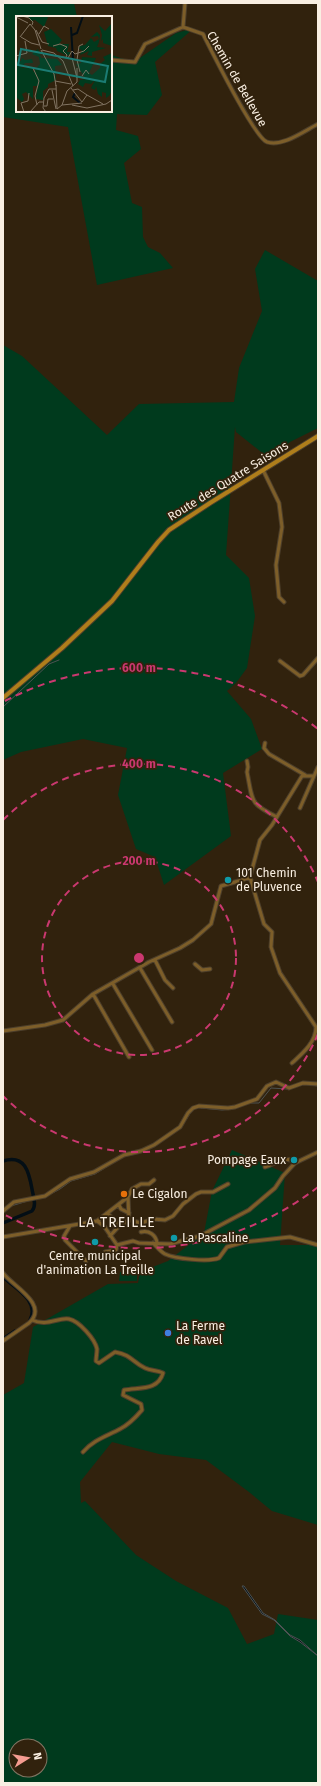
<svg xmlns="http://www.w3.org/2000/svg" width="321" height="1786" font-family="'Fira Sans',sans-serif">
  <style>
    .green { fill: #003a1d; fill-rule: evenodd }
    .water { fill: #030e15; stroke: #4d5252 }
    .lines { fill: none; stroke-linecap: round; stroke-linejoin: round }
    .stream { stroke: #4d5252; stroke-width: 1 }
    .canal { stroke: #030e15; stroke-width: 3.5 }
    .street-casing { stroke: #4d3f2b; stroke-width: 5 }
    .secondary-casing { stroke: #4d3f2b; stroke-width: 6 }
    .street { stroke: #7d5e29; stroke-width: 3 }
    .secondary { stroke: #af7e1b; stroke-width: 4 }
    .ring { fill: none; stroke: #ca386f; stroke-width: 2; stroke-dasharray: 7 5 }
    .culture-dot { fill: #0f9aa8; stroke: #31220d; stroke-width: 1.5 }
    .food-dot { fill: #e8710a; stroke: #31220d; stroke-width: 1.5 }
    .shop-dot { fill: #3f7fe0; stroke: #31220d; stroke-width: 1.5 }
    .labels { text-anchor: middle; stroke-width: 3.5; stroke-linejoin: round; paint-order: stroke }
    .street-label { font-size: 12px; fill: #f9efe2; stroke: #31220d }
    .poi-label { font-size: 12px; fill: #f9efe2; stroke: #31220d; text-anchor: start }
    .quarter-label { font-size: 14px; letter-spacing: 1px; fill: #f9efe2; stroke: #31220d }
    .inset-river { fill: none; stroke: #030e15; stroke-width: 2 }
    .inset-road { fill: none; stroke: #817462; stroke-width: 1 }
    .view { fill: #1b7c74; fill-opacity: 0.15; stroke: #1b7c74; stroke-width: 2 }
    .inset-edge { fill: none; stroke: #f9efe2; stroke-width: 2 }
    .centre { fill: #ca386f; stroke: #31220d; stroke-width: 2 }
    .ring-label { font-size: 12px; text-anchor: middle; font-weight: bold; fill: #ca386f; stroke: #31220d; stroke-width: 3.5; stroke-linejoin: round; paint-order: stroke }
  </style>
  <rect width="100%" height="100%" fill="#31220d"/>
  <path class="green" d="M3 3H74L77 17H17V111H111V55L134 62 176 33 194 28 155 62 162 95 147 115 117 114 116 130 138 136 141 149 124 163 132 203 142 207 143 237 148 247 160 253 173 268 97 285 68 127 3 117Z
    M265 250 318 281V428L290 442 270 459 236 432 235 427 226 555 249 578 255 616 247 668 236 683 227 691 251 719 262 749 223 773 231 836 164 885 155 857 136 849 118 795 127 748 83 739 21 752 3 760V345L22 356 107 435 139 404 234 402 239 368 262 311 255 269Z
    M232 1150 285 1173 280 1245H318V1525L272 1511 249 1492 206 1460 159 1454 112 1442 80 1482 81 1503 85 1501 136 1555 176 1581 228 1608 247 1644 274 1634 278 1614 318 1620V1783H3V1395L24 1383 33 1327 108 1284 138 1283 140 1272 168 1261 204 1233 212 1191ZM16 1746H40V1770H16Z
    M120 1272 137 1273V1281H119Z"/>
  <path class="water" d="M242 1586H244L263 1613 275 1620 290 1635 300 1640 318 1656 300 1642 290 1636 274 1620 262 1614Z"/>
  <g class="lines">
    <path class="stream" d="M3 707 49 664 59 660
      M311 1085 318 1086
      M249 1103H259L271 1088 287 1089
      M201 1108 222 1110 233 1109
      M176 1131 180 1129 191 1112
      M49 1195 60 1189 71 1181 95 1174 108 1166
      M11 1206 31 1200
      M3 1213 7 1209"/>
    <path class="canal" d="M3 1161C25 1154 29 1172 32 1189 33 1196 37 1205 32 1211L3 1223
      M3 1277C15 1288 40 1301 30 1320
      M3 1339 15 1331"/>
    <g class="street-casing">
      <path id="street" d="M185 3 183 27 203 34C211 50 255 138 267 142 283 147 304 131 318 124
        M111 60 135 62 145 44 183 27
        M263 470 279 503 282 527 276 565 279 597 284 602
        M280 661 300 676 303 675 318 658
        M265 743 264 748 269 754 305 775
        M247 761 248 767 247 772C253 802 249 803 277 817
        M300 808 314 776
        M250 877 264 924 272 932 271 947 280 973 316 1027C316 1042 303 1053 292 1063
        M155 960 165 980 173 988
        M195 964 202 970 210 969
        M140 968 172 1022
        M113 984 152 1050
        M93 994 129 1057
        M3 1031 45 1025 63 1020 93 994 149 962 180 948 193 940 211 924 221 886 242 880 250 877 260 840 272 825 302 776H314L318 767
        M265 1167C276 1164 285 1154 295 1163
        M128 1197 129 1220 141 1223 153 1219 165 1220 173 1216 183 1204 196 1194 201 1192H213L228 1184
        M119 1205 121 1209 129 1213
        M3 1211 14 1202 45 1196 70 1179 94 1172 124 1155 141 1151 154 1145 180 1127 188 1113 193 1108 199 1106 228 1108 235 1107 257 1099 267 1086 276 1082 289 1088 303 1083 318 1084
        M107 1213 120 1225 129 1220
        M97 1221 104 1226 117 1245
        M70 1226 64 1236 65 1240 86 1261
        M141 1232C149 1230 156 1235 157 1243
        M110 1236 120 1225
        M3 1237 97 1221 128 1197 132 1189 141 1184H149L154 1180
        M153 1243C157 1247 161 1252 165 1254 175 1259 209 1262 219 1258L227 1247 244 1242 290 1237 318 1245
        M117 1245 133 1241 139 1243 170 1244 200 1236 249 1210 275 1188 283 1176 295 1163 318 1152
        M105 1252 116 1250 117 1245
        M3 1273C11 1285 50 1304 29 1323L3 1341
        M32 1320C47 1327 58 1317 69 1319 79 1321 95 1339 97 1349 97 1353 96 1358 96 1361L99 1363 115 1352C132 1355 132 1362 145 1368 151 1371 157 1370 163 1373 158 1391 139 1387 124 1390L123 1395 141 1404 142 1410C136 1417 128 1425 120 1429 107 1436 93 1440 83 1452"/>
    </g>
    <g class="secondary-casing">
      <path id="secondary" d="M3 698 62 648 112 601 158 542 169 530 210 503 318 436"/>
    </g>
    <use href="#street" class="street"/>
    <use href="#secondary" class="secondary"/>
  </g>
  <g class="ring">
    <circle cx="139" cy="958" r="97"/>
    <path d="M318 1034A194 194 0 0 1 3 1096M3 820A194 194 0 0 1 318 882"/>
    <path d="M318 1187A290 290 0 0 1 5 1215M5 701A290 290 0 0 1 318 729"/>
  </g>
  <g class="culture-dot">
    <circle cx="228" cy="880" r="4"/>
    <circle cx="294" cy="1160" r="4"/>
    <circle cx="174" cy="1238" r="4"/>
    <circle cx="95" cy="1242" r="4"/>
  </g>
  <circle class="food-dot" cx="124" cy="1194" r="4"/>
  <circle class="shop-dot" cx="168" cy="1333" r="4"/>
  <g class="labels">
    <g class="street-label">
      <text transform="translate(237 79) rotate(60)" y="4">Chemin de Bellevue</text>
      <text transform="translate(228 481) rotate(-32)" y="4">Route des Quatre Saisons</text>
    </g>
    <g class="poi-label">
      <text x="236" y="877">101 Chemin<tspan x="236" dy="14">de Pluvence</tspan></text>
      <text x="286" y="1164" text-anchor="end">Pompage Eaux</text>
      <text x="132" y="1198">Le Cigalon</text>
      <text x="182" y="1242">La Pascaline</text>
      <text x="95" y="1260" text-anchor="middle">Centre municipal<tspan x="95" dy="14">d'animation La Treille</tspan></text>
      <text x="176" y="1330">La Ferme<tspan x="176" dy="14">de Ravel</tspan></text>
    </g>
    <g class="quarter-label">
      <text x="117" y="1227">LA TREILLE</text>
    </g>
  </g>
  <g transform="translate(16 16)">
    <rect width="96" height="96" fill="#31220d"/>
    <path d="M12 0H44L45 1H32L28 11 19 4 15 5ZM96 7V21L93 23 96 22V30L87 27V23L85 25 86 19 83 9 89 15ZM35 13 46 24 43 28H53L51 36H55L52 40 41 35 39 28 40 32 32 30 28 16ZM81 16 84 19 83 26 81 31 90 32 76 36V40L71 39 73 35 64 39 66 34 63 33 64 30 69 29 75 22 78 26 83 23 82 20 75 21ZM22 33 25 42 41 43 46 49 39 50 40 64 32 68V71L27 75V84L20 83 21 70H17V83L10 76 6 78 8 83 6 86 0 81V46L5 45 6 42 9 44 16 43 17 47H9L6 52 17 51V56L24 48 23 41 16 38ZM96 37V75L93 80 90 82V77L86 76V81L82 78 80 70 79 74 75 72 79 64 75 68 69 67 67 71 62 68 64 64 70 63 60 48 65 47 66 41 80 42 73 57 76 59 84 52V48L89 44 87 41Z" fill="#003a1d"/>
    <path class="inset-river" d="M55 11 57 44M56 19 61 17 67 0M59 77 57 81 64 87"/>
    <path class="inset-road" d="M6 0 13 2 17 6 16 9M0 1 12 7M20 14 26 26 33 28M23 18 28 10 33 13M4 21 14 8 19 14 25 33M5 21 15 27 23 29M37 30 44 28 51 31 47 35 51 39 50 41M25 34 38 58 40 70M26 34 38 37 47 45 57 70M0 40 11 37 9 25M41 40 52 42 56 35 59 38 68 35 73 30M56 42 61 62M17 52 23 65 19 80 21 89M64 56 61 44 63 30 67 28M66 60 70 54 73 58M39 65 55 68M40 69 41 93M55 72 66 86 71 79M36 74 40 93M57 74 62 73 71 79M71 79 87 88M46 89 51 75 61 66V52M56 89 71 92 90 88 96 84M28 90H31L32 83H37M41 93 46 89 66 87M8 96 5 87 12 85 13 77M14 96 23 86H27M30 96 27 92 28 82 33 73H40"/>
    <path class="view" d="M5 33 92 50 89 66 2 49Z"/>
    <rect width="96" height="96" class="inset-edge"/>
  </g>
  <circle cx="139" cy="958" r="6" class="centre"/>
  <g class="ring-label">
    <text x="139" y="672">600 m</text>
    <text x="139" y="768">400 m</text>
    <text x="139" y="865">200 m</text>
  </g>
  <rect width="321" height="1786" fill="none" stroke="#f9efe2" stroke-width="8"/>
  <g transform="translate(28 1758) rotate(79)"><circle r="19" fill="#31220d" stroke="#817462"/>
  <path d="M0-3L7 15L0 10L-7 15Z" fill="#f59c91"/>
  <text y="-6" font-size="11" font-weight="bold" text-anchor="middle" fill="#f9efe2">N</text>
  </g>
</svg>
